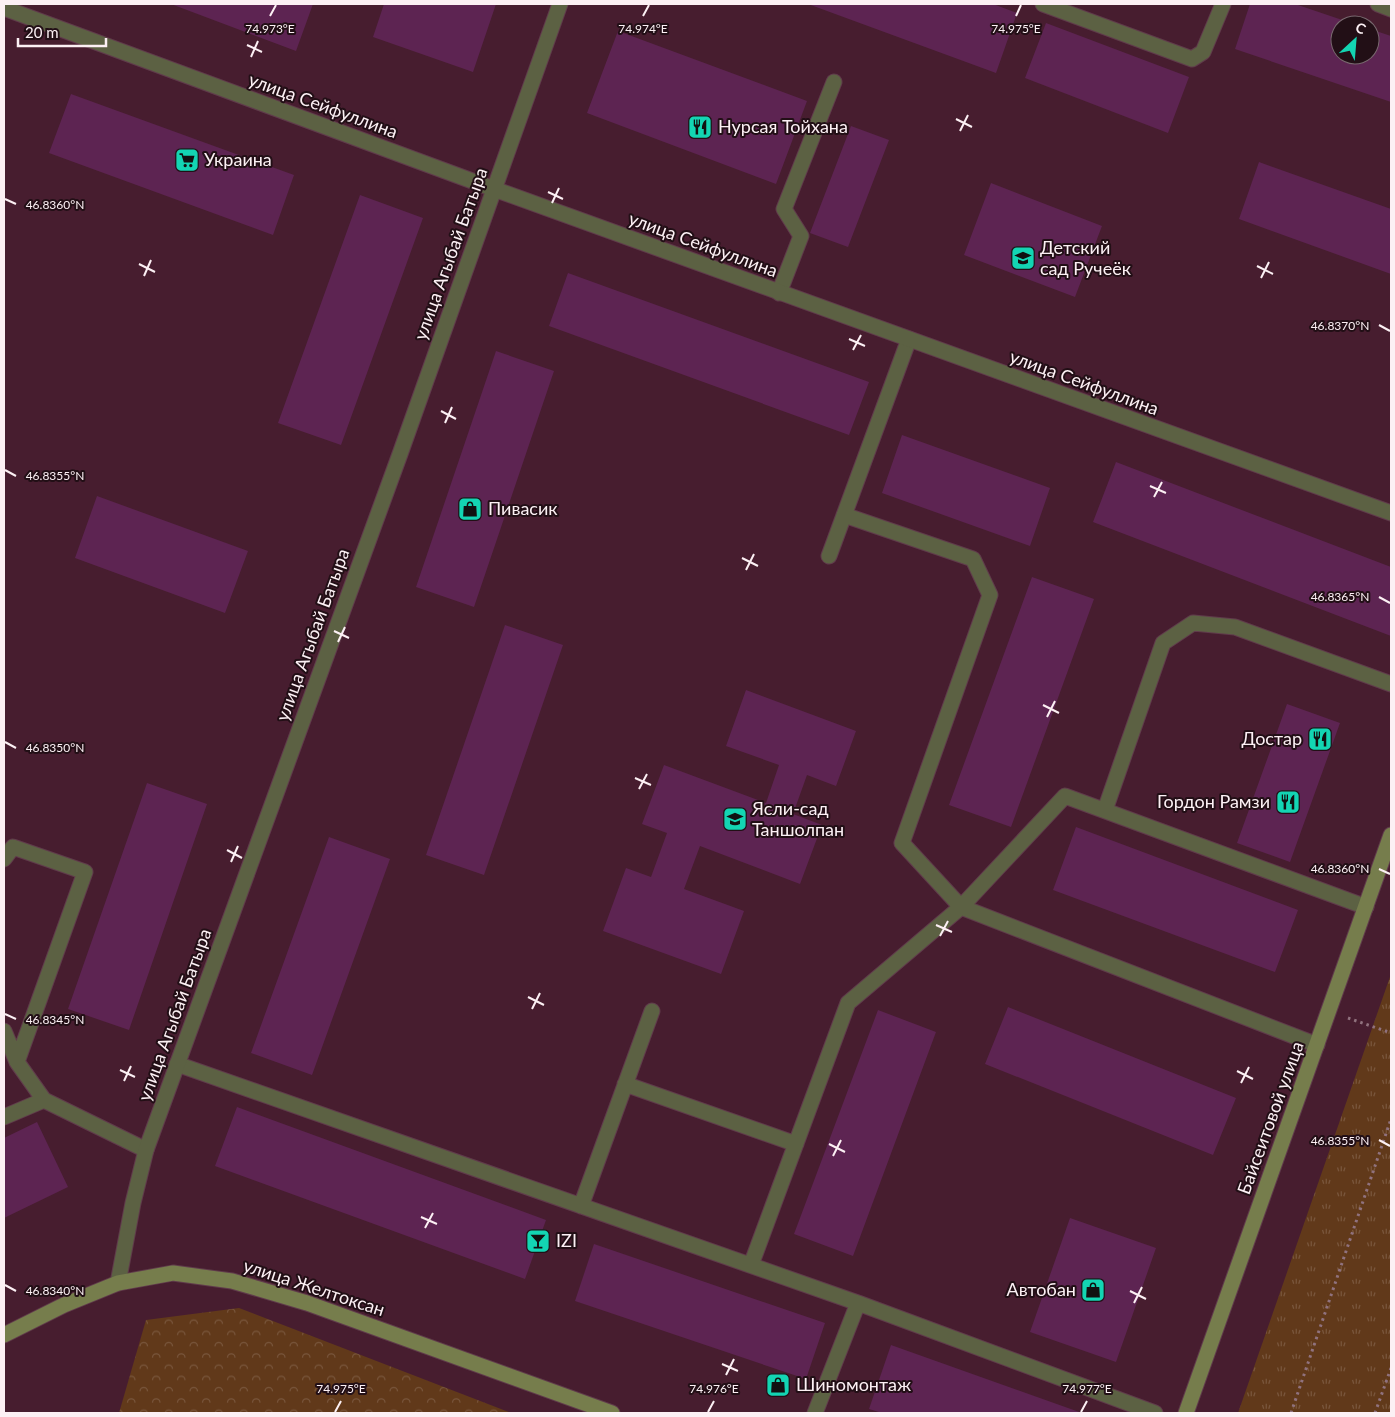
<svg xmlns="http://www.w3.org/2000/svg" width="1395" height="1417" font-family="Lato,sans-serif">
  <style>
    .grass { fill: url(#grass-tufts) }
    .park { fill: url(#park-crowns) }
    .building { fill: #5d2452 }
    .lines { fill: none; stroke-linecap: round; stroke-linejoin: round }
    .lane-casing { stroke: #603b4b; stroke-width: 17 }
    .street-casing { stroke: #603b4b; stroke-width: 17 }
    .secondary-casing { stroke: #603b4b; stroke-width: 17 }
    .path { stroke: #90727e; stroke-width: 3; stroke-dasharray: 2.5 4; stroke-linecap: butt }
    .lane { stroke: #5c6143; stroke-width: 15 }
    .street { stroke: #5c6143; stroke-width: 15 }
    .secondary { stroke: #767d4c; stroke-width: 15 }
    .ticks { fill: none; stroke: #fcf0f4; stroke-width: 2 }
    .labels { text-anchor: middle; stroke-width: 4; stroke-linejoin: round; paint-order: stroke }
    .street-label { font-size: 18px; fill: #fcf0f4; stroke: #220f16 }
    .poi-label { font-size: 18px; fill: #fcf0f4; stroke: #220f16; text-anchor: start }
    .ticks-label { font-size: 12px; text-anchor: middle; fill: #fcf0f4; stroke: #220f16; stroke-width: 4; stroke-linejoin: round; paint-order: stroke }
  </style>
  <defs>
    <pattern id="grass-tufts" width="24" height="20" patternUnits="userSpaceOnUse" patternTransform="scale(1.25)"><rect width="24" height="20" fill="#61391a"/><path d="M3 7l-1-3M5 7V3M7 7l1-3M15 17l-1-3M17 17v-4M19 17l1-3" fill="none" stroke="#79563c"/></pattern>
    <pattern id="park-crowns" width="20" height="18" patternUnits="userSpaceOnUse" patternTransform="scale(1.25)"><rect width="20" height="18" fill="#61391a"/><path d="M2 6a3 3 0 1 1 6 0M12 15a3 3 0 1 1 6 0" fill="none" stroke="#79563c"/></pattern>
  </defs>
  <rect width="100%" height="100%" fill="#471d2f"/>
  <path class="grass" d="M1391 974V1413H1238Z"/>
  <path class="park" d="M239 1308 511 1413H119L146 1320Z"/>
  <path class="building" d="M171 4H313L296 51Z
    M384 4H496L473 72 373 37Z
    M808 4H993L1017 13 996 73Z
    M1250 4H1295L1357 25H1340V55H1370V29L1391 36V102L1235 49Z
    M1046 23 1189 77 1168 133 1025 78Z
    M618 31 807 101 776 184 587 113Z
    M71 94 294 175 273 235 49 153Z
    M851 126 889 140 848 247 810 233Z
    M1259 162 1391 209V274L1239 219Z
    M991 183 1102 226 1075 297 964 255Z
    M360 195 423 218 341 445 278 423Z
    M568 273 869 382 849 435 549 326Z
    M496 351 554 371 474 607 416 587Z
    M902 435 1050 488 1030 546 882 493Z
    M1116 462 1391 567V636L1093 522Z
    M97 496 248 551 225 613 75 558Z
    M1032 577 1094 599 1011 827 949 805Z
    M505 625 563 645 484 875 426 855Z
    M746 690 856 731 836 786 807 775 793 814 822 825 800 884 700 846 684 889 744 911 721 974 603 931 626 868 651 877 667 833 642 824 664 765 766 803 779 765 726 746Z
    M1287 704 1340 723 1290 862 1237 843Z
    M147 783 207 804 129 1030 68 1009Z
    M1076 827 1298 910 1275 972 1053 890Z
    M329 837 390 859 312 1075 251 1053Z
    M1008 1007 1236 1098 1213 1155 985 1064Z
    M878 1010 936 1032 853 1256 794 1234Z
    M237 1107 546 1220 525 1279 215 1166Z
    M37 1122 68 1187 4 1218V1138Z
    M1070 1218 1156 1248 1116 1362 1030 1332Z
    M594 1244 825 1323 806 1379 575 1301Z
    M891 1345 1082 1413H882L869 1409Z"/>
  <g class="lines">
    <g class="lane-casing">
      <path id="lane" d="M1043 4 1192 59 1203 52 1223 4
        M1378 4 1391 9
        M779 293 801 236 784 209 834 82
        M844 515 973 559 990 595 902 843 961 907 1065 796 1366 907
        M829 556 909 339
        M1105 810 1163 643 1193 623 1235 627 1391 684
        M4 859 13 847 85 872 17 1062 44 1100 146 1150
        M4 1031 17 1062
        M177 1064 858 1303 815 1413
        M625 1084 796 1144
        M4 1117 44 1100
        M581 1206 652 1011
        M751 1265 848 1003 961 907 1317 1045
        M858 1303 1155 1413"/>
    </g>
    <g class="street-casing">
      <path id="street" d="M4 8 494 189 1391 513
        M118 1283 133 1203 146 1150 400 454 560 4"/>
    </g>
    <g class="secondary-casing">
      <path id="secondary" d="M4 1335 64 1305 118 1283 173 1273 232 1281 307 1303 612 1413
        M1186 1413 1391 835"/>
    </g>
    <path class="path" d="M1348 1018 1391 1033
      M1291 1413 1391 1119
      M1375 1413 1391 1368"/>
    <use href="#lane" class="lane"/>
    <use href="#street" class="street"/>
    <use href="#secondary" class="secondary"/>
  </g>
  <path class="ticks" d="M270 16 276 5M643 16 649 5M1016 16 1021 5M247 45 262 52M251 57 258 41M956 119 972 127M960 131 968 115M548 192 563 199M5 199 16 204M552 203 559 188M139 264 155 272M1257 266 1273 274M144 276 151 260M1261 278 1269 262M1379 325 1390 331M849 339 865 346M853 350 861 335M441 411 456 419M445 423 452 407M5 470 16 476M1150 486 1166 493M1154 497 1162 482M742 558 758 566M746 570 754 554M1379 597 1390 603M334 631 349 638M338 642 345 627M1043 705 1059 713M1047 717 1055 701M5 742 16 748M635 778 651 785M639 789 647 774M227 850 242 858M231 862 238 846M1379 869 1390 874M936 925 952 932M940 936 948 921M528 997 544 1005M532 1009 540 993M5 1014 16 1019M120 1070 135 1077M1237 1071 1253 1079M124 1081 131 1066M1241 1083 1249 1067M1379 1140 1390 1146M829 1144 845 1152M833 1156 841 1140M421 1217 437 1224M425 1228 433 1213M5 1285 16 1291M1130 1291 1146 1299M1134 1303 1142 1287M722 1364 738 1371M726 1375 734 1359M335 1412 341 1401M708 1412 714 1401M1081 1412 1087 1401"/>
  <defs>
    <g id="restaurant-square" transform="scale(1.25)"><rect x="-9" y="-9" width="18" height="18" rx="4" fill="#13d5b3" stroke="#220f16"/><path d="M-5-6h1v4h1v-4h1v4h1v-4h1v5L-1.5 .5V6h-2V.5L-5-1ZM5-6V6H3V1.5H1.5Q1.5-4 5-6Z" fill="#111"/></g>
    <g id="supermarket-square" transform="scale(1.25)"><rect x="-9" y="-9" width="18" height="18" rx="4" fill="#13d5b3" stroke="#220f16"/><path d="M-6-5.5h2.5l.6 2H6L4.5 2H-2.5L-4.4-4H-6ZM-1.5 3.2a1.3 1.3 0 1 0 .1 0ZM3 3.2a1.3 1.3 0 1 0 .1 0Z" fill="#111"/></g>
    <g id="school-square" transform="scale(1.25)"><rect x="-9" y="-9" width="18" height="18" rx="4" fill="#13d5b3" stroke="#220f16"/><path d="M0-5L7-2L0 1L-7-2ZM-4 1L0 2.5L4 1V4Q0 6-4 4Z" fill="#111"/></g>
    <g id="shop-square" transform="scale(1.25)"><rect x="-9" y="-9" width="18" height="18" rx="4" fill="#13d5b3" stroke="#220f16"/><path d="M-5-2.5h2.3a2.7 3.5 0 0 1 5.4 0H5L5.5 6h-11ZM-1.5-2.5h3a1.5 2.3 0 0 0-3 0Z" fill="#111"/></g>
    <g id="bar-square" transform="scale(1.25)"><rect x="-9" y="-9" width="18" height="18" rx="4" fill="#13d5b3" stroke="#220f16"/><path d="M-6-5H6L.8 .8V4.5H3.5V6h-7V4.5H-.8V.8Z" fill="#111"/></g>
  </defs>
  <g fill-rule="evenodd">
    <use href="#restaurant-square" x="700" y="127"/>
    <use href="#supermarket-square" x="187" y="160"/>
    <use href="#school-square" x="1023" y="258"/>
    <use href="#shop-square" x="470" y="509"/>
    <use href="#restaurant-square" x="1320" y="739"/>
    <use href="#restaurant-square" x="1288" y="802"/>
    <use href="#school-square" x="735" y="819"/>
    <use href="#bar-square" x="538" y="1241"/>
    <use href="#shop-square" x="1093" y="1290"/>
    <use href="#shop-square" x="778" y="1385"/>
  </g>
  <g class="labels">
    <g class="street-label">
      <text transform="translate(323 106) rotate(20)" y="6">улица Сейфуллина</text>
      <text transform="translate(703 245) rotate(20)" y="6">улица Сейфуллина</text>
      <text transform="translate(451 254) rotate(-70)" y="6">улица Агыбай Батыра</text>
      <text transform="translate(1084 383) rotate(20)" y="6">улица Сейфуллина</text>
      <text transform="translate(313 635) rotate(-70)" y="6">улица Агыбай Батыра</text>
      <text transform="translate(175 1015) rotate(-70)" y="6">улица Агыбай Батыра</text>
      <text transform="translate(1271 1118) rotate(-70)" y="6">Байсеитовой улица</text>
      <text transform="translate(314 1288) rotate(18)" y="6">улица Желтоксан</text>
    </g>
    <g class="poi-label">
      <text x="718" y="133">Нурсая Тойхана</text>
      <text x="204" y="166">Украина</text>
      <text x="1040" y="254">Детский<tspan x="1040" dy="21">сад Ручеёк</tspan></text>
      <text x="488" y="515">Пивасик</text>
      <text x="1302" y="745" text-anchor="end">Достар</text>
      <text x="1270" y="808" text-anchor="end">Гордон Рамзи</text>
      <text x="752" y="815">Ясли-сад<tspan x="752" dy="21">Таншолпан</tspan></text>
      <text x="556" y="1247">IZI</text>
      <text x="1076" y="1296" text-anchor="end">Автобан</text>
      <text x="796" y="1391">Шиномонтаж</text>
    </g>
  </g>
  <g class="ticks-label">
    <text x="270" y="33">74.973°E</text>
    <text x="643" y="33">74.974°E</text>
    <text x="1016" y="33">74.975°E</text>
    <text x="55" y="209">46.8360°N</text>
    <text x="1340" y="330">46.8370°N</text>
    <text x="55" y="480">46.8355°N</text>
    <text x="1340" y="601">46.8365°N</text>
    <text x="55" y="752">46.8350°N</text>
    <text x="1340" y="873">46.8360°N</text>
    <text x="55" y="1024">46.8345°N</text>
    <text x="1340" y="1145">46.8355°N</text>
    <text x="55" y="1295">46.8340°N</text>
    <text x="341" y="1393">74.975°E</text>
    <text x="714" y="1393">74.976°E</text>
    <text x="1087" y="1393">74.977°E</text>
  </g>
  <rect width="1395" height="1417" fill="none" stroke="#fcf0f4" stroke-width="10"/>
  <g transform="translate(1355 40) rotate(26)"><circle r="24" fill="#220f16" stroke="#79696f"/>
  <path d="M0-4L9 19L0 12L-9 19Z" fill="#13d5b3"/>
  <text y="-8" font-size="14" font-weight="bold" text-anchor="middle" fill="#fcf0f4">С</text>
  </g>
  <path d="M18 38v8h88v-8" fill="none" stroke="#fcf0f4" stroke-width="2.5"/>
  <text x="25" y="38" font-size="15" fill="#fcf0f4" stroke="#220f16" stroke-width="4" paint-order="stroke">20 m</text>
</svg>
